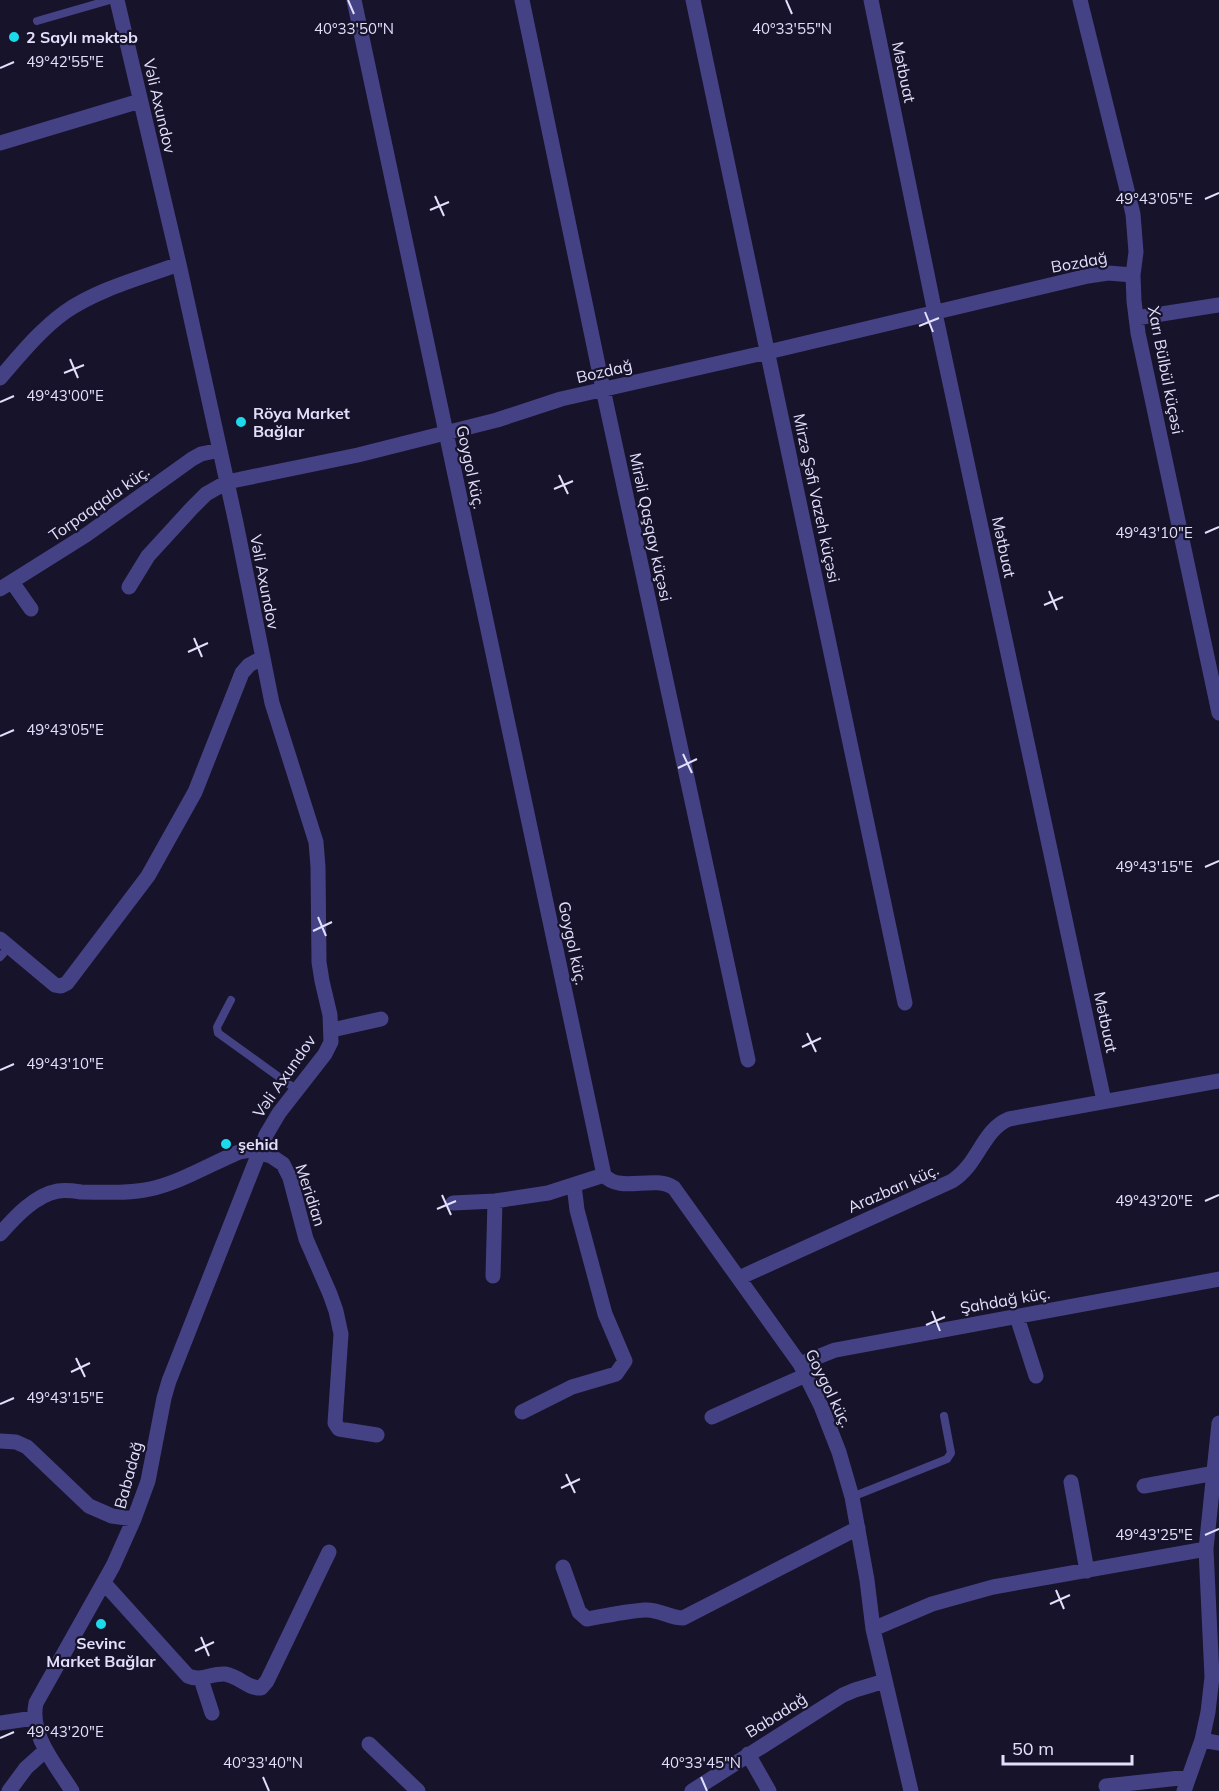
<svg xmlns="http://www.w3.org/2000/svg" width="1219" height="1791" font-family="Mulish,sans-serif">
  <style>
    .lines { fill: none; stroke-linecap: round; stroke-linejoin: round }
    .service { stroke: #444285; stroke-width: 8 }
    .minor { stroke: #444285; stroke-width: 15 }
    .ticks { fill: none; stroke: #e2dffc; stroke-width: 2 }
    .poi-dot { fill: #1bdaec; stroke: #17132a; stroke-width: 2 }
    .labels { text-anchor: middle; stroke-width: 4.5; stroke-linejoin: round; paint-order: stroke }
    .poi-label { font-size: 16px; font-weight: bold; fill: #e2dffc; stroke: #17132a; text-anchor: start }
    .street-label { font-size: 16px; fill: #e2dffc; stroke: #17132a }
    .ticks-label { font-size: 15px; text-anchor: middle; fill: #e2dffc; stroke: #17132a; stroke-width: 4.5; stroke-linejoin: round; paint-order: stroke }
  </style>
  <rect width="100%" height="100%" fill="#17132a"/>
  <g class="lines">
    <path class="service" d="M37 21 110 0
      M0 957 9 947
      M231 1000 217 1027 218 1033 297 1090
      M852 1497 947 1459 951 1453 944 1416"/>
    <path class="minor" d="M354 0 604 1175C620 1194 654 1174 674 1188L800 1364 821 1406 839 1452 852 1497 867 1580 873 1629 911 1791
      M522 0 603 389 748 1060
      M693 0 905 1003
      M871 0 935 313 1104 1101
      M1080 0 1133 214 1136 252 1133 275 1134 301 1138 333 1219 713
      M0 143 140 101
      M1136 318 1219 305
      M0 378C20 355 40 330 65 312 98 289 141 278 179 264
      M12 582 31 609
      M129 587 148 556 192 508 206 494 227 482 358 455 497 420 561 399 768 352 1088 276 1108 273 1133 275
      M0 589 86 535 192 459 201 454 220 450
      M0 939 55 985 61 986 67 983 148 876 195 792 242 673 249 665 262 658
      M332 1030 381 1019
      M453 1203 495 1201 548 1193 604 1175
      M0 1234C15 1217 35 1195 58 1191 65 1190 74 1191 81 1192 104 1192 128 1194 150 1189 179 1183 211 1164 239 1152L250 1150 271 1156 283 1164 290 1178 306 1239 330 1294 336 1311 341 1334 335 1423 339 1429 377 1435
      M493 1276 495 1201
      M739 1278 952 1181C979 1164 982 1130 1009 1119L1219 1081
      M1017 1317 1036 1376
      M800 1364 835 1350 1219 1279
      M522 1412 572 1387 616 1374 625 1361 605 1314 577 1210 574 1185
      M712 1417 806 1375
      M0 1441 16 1442 27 1447 89 1506 112 1516 134 1519
      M1071 1482 1087 1571
      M1144 1486 1215 1473
      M563 1567 579 1612 587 1619C606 1616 626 1611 645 1610 659 1609 669 1618 683 1618L858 1528
      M104 1583 188 1676C202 1682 211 1673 225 1674 239 1676 248 1689 261 1688L267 1681 329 1552
      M873 1629 932 1604 993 1587 1206 1549
      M201 1679 212 1713
      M0 1723 34 1718
      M1202 1740 1219 1743
      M369 1744 418 1791
      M748 1754 769 1791
      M1106 1786 1189 1777
      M9 1791 26 1768 46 1750
      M72 1791C56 1765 29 1735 36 1703L113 1566 134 1519 148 1481 164 1398 169 1381 266 1135 279 1113 325 1054 331 1042 330 1015 322 981 319 962 318 867 316 842 272 703 236 523 179 264 117 0
      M692 1791 843 1695 855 1690 885 1681
      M1184 1791 1202 1740 1208 1712 1212 1677 1206 1549 1219 1423"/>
  </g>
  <path class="ticks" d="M348 0 354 14M786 0 792 14M0 68 14 62M435 196 444 216M1205 199 1219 193M430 210 449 202M925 312 933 332M919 326 939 318M70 359 78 378M64 373 84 365M0 402 14 396M559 475 568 494M554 489 573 481M1205 533 1219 527M1049 591 1057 610M1044 605 1063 597M194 638 202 657M188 652 208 643M0 736 14 730M683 754 692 773M678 768 697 759M1205 867 1219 861M318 917 326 936M313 931 332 922M807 1033 816 1052M802 1047 821 1038M0 1070 14 1064M442 1195 451 1215M1205 1201 1219 1195M437 1209 456 1201M932 1311 940 1331M926 1325 945 1317M76 1358 85 1377M71 1372 90 1363M0 1404 14 1398M566 1474 575 1493M561 1488 580 1479M1205 1535 1219 1529M1056 1590 1064 1609M1050 1604 1070 1595M201 1637 209 1656M195 1651 214 1642M0 1738 14 1732M263 1777 269 1791M701 1777 707 1791"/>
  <g class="poi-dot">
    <circle cx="14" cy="37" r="6"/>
    <circle cx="241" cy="422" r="6"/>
    <circle cx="226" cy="1144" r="6"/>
    <circle cx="101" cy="1624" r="6"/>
  </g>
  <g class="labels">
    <g class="poi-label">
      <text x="26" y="43">2 Saylı məktəb</text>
      <text x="253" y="419">Röya Market<tspan x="253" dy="18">Bağlar</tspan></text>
      <text x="238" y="1150">şehid</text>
      <text x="101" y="1649" text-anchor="middle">Sevinc<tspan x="101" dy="18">Market Bağlar</tspan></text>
    </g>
    <g class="street-label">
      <text transform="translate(904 72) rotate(78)" y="6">Mətbuat</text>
      <text transform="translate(160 106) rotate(77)" y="6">Vəli Axundov</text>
      <text transform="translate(1079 262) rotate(-10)" y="6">Bozdağ</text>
      <text transform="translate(1166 370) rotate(79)" y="6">Xarı Bülbül küçəsi</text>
      <text transform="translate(604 371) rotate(-13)" y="6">Bozdağ</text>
      <text transform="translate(471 467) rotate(78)" y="6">Goygol küç.</text>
      <text transform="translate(817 498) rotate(78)" y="6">Mirzə Şəfi Vazeh küçəsi</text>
      <text transform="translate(99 503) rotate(-35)" y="6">Torpaqqala küç.</text>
      <text transform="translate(651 527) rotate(78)" y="6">Mirəli Qaşqay küçəsi</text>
      <text transform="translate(1004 547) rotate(78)" y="6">Mətbuat</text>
      <text transform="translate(265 582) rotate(79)" y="6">Vəli Axundov</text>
      <text transform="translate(573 943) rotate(78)" y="6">Goygol küç.</text>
      <text transform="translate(1106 1022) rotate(78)" y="6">Mətbuat</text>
      <text transform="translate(284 1076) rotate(-55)" y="6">Vəli Axundov</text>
      <text transform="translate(893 1188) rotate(-24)" y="6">Arazbarı küç.</text>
      <text transform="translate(311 1195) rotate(72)" y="6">Meridian</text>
      <text transform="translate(1005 1300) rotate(-10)" y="6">Şahdağ küç.</text>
      <text transform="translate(829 1388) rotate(64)" y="6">Goygol küç.</text>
      <text transform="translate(128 1475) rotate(-75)" y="6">Babadağ</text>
      <text transform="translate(776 1715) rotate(-32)" y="6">Babadağ</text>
    </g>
  </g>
  <g class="ticks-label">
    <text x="354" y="34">40°33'50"N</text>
    <text x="792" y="34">40°33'55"N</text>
    <text x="65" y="67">49°42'55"E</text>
    <text x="1154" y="204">49°43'05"E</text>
    <text x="65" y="401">49°43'00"E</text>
    <text x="1154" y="538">49°43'10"E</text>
    <text x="65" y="735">49°43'05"E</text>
    <text x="1154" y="872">49°43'15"E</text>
    <text x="65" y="1069">49°43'10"E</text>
    <text x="1154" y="1206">49°43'20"E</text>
    <text x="65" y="1403">49°43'15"E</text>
    <text x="1154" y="1540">49°43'25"E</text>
    <text x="65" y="1737">49°43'20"E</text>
    <text x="263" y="1768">40°33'40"N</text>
    <text x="701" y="1768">40°33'45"N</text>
  </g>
  <path d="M1003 1755v9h129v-9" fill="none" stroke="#e2dffc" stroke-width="3"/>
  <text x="1012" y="1755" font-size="18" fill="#e2dffc" stroke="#17132a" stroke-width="4.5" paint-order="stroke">50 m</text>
</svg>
